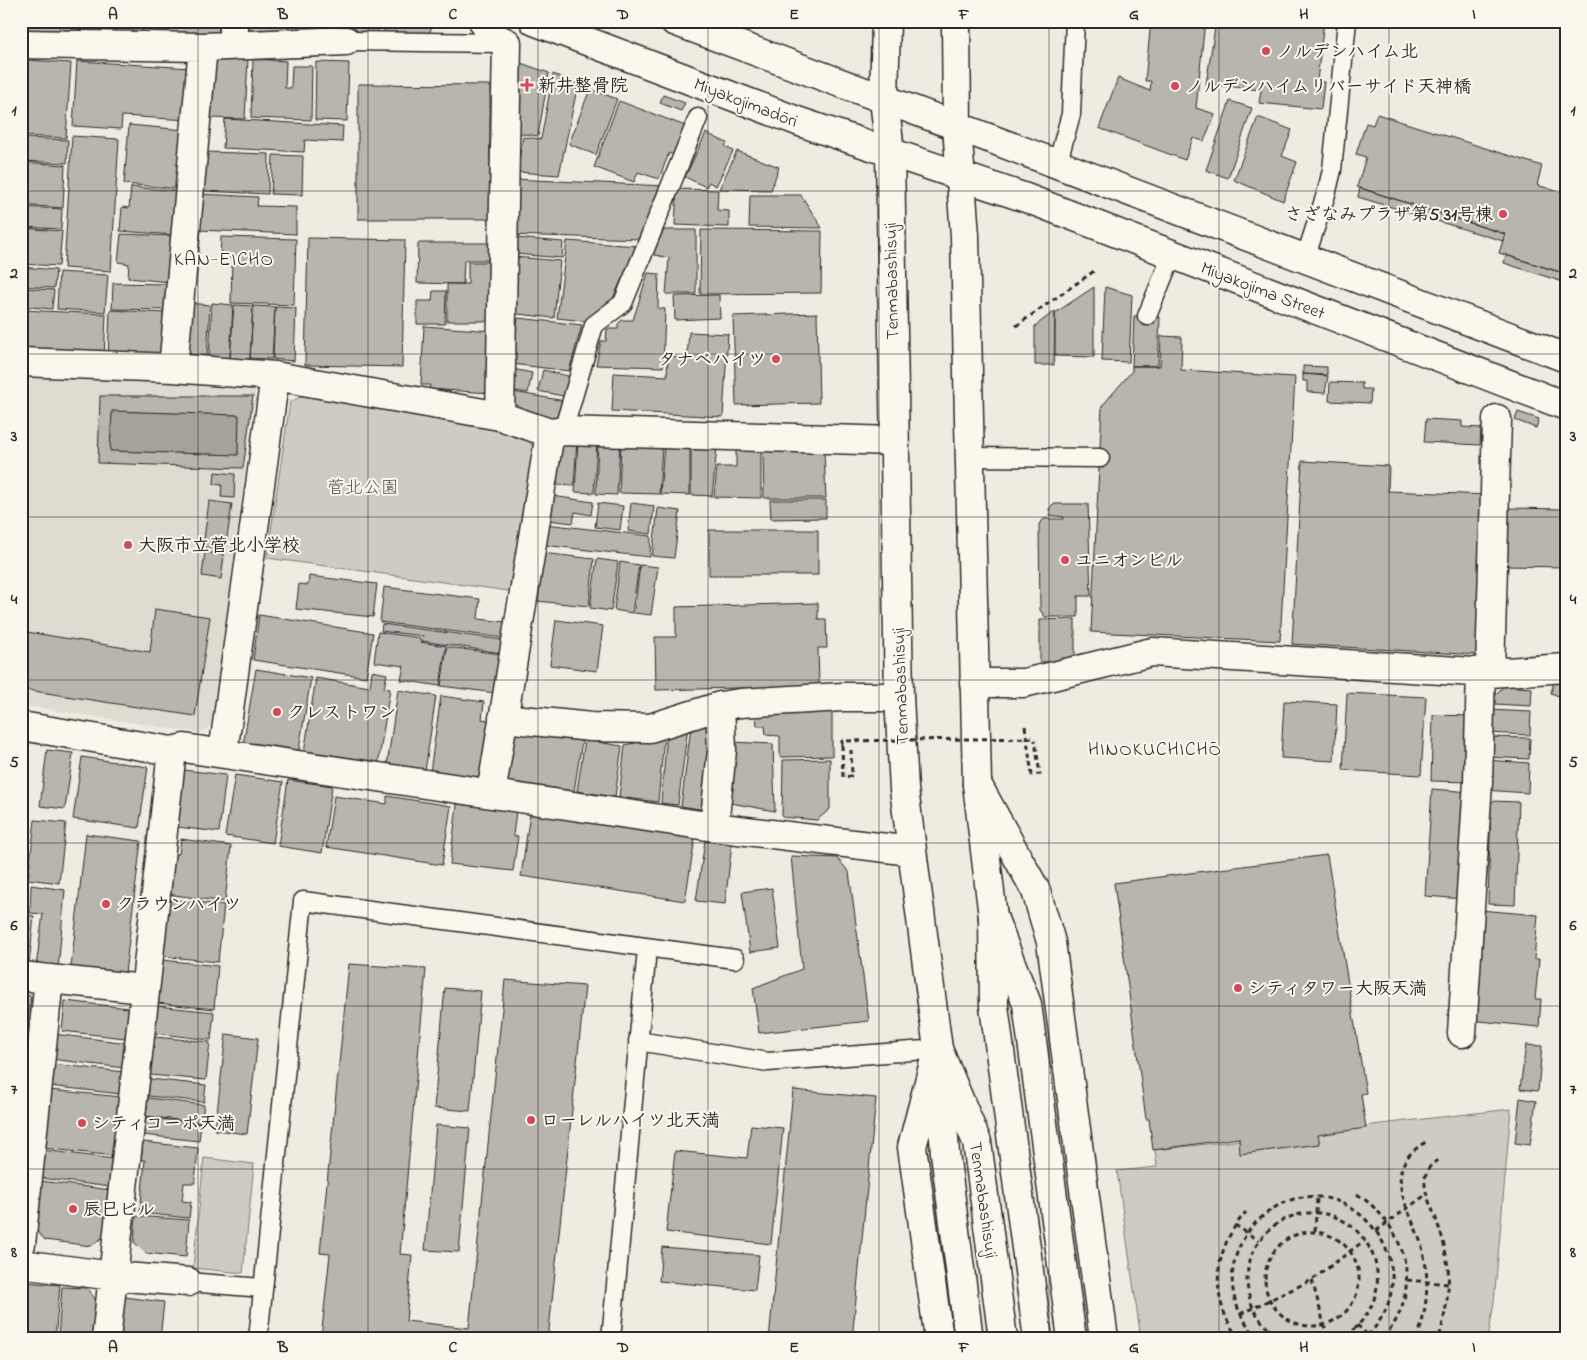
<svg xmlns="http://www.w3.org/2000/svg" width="1587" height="1360" font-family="'Indie Flower','Klee One',sans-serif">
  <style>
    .built { fill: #dedbd1 }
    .green { fill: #cecbc2; stroke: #7c7b76 }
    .water { fill: #a4a29a; stroke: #74726e }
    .building { fill: #b8b5ae; stroke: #2b2b2b; fill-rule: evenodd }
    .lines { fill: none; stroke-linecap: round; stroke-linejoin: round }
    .lane-casing { stroke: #2b2b2b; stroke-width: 21 }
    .street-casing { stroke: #2b2b2b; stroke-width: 31 }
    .secondary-casing { stroke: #2b2b2b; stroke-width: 31 }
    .primary-casing { stroke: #2b2b2b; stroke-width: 31 }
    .highway-casing { stroke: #2b2b2b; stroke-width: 31 }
    .path { stroke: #2b2b2b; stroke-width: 3; stroke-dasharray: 5 4; stroke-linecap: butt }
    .lane { stroke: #fbf7ec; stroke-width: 18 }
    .street { stroke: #fbf7ec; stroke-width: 28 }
    .secondary { stroke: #fbf7ec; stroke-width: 28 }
    .primary { stroke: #fbf7ec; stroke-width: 28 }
    .highway { stroke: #fbf7ec; stroke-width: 28 }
    .path-bridge { stroke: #2b2b2b; stroke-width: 3; stroke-dasharray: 5 4; stroke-linecap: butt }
    .grid { fill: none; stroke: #2b2b2b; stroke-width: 1; stroke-opacity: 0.55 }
    .poi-dot { fill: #d1495b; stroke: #fbf7ec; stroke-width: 2 }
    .labels { text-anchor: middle; stroke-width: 4; stroke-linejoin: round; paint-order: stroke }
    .poi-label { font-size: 18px; font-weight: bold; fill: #2b2b2b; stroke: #fbf7ec; text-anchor: start }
    .street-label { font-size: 18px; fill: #2b2b2b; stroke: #fbf7ec }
    .park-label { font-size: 18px; fill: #545351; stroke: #fbf7ec }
    .neighbourhood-label { font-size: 19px; letter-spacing: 1px; fill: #2b2b2b; stroke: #fbf7ec }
    .neatline { fill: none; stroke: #2b2b2b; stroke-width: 2 }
    .grid-label { font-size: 16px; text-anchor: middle; font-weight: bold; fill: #2b2b2b }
  </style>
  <rect width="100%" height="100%" fill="#eeebe0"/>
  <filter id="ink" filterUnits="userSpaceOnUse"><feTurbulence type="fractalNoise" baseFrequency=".02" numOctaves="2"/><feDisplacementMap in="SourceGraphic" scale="10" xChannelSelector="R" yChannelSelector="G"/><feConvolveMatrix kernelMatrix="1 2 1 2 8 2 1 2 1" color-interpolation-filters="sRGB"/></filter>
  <g filter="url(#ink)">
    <path class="built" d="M21 373 256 385 212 725 200 733 21 705Z
      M21 737 29 738 21 802Z"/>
    <path class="green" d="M309 393 522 432 537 452 516 592 267 558 290 402Z
      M1511 1109 1494 1302 1488 1339H1141L1117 1171 1157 1167 1155 1150Z
      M204 1158 254 1164 243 1273 193 1268Z"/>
    <path class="water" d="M112 411 239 415 238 455 110 451Z"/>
    <path class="building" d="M23 21H60V30L23 31Z
      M62 21H98V29L63 30Z
      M101 21H118V30H102Z
      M120 21H137V29H121Z
      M141 21H219V35L142 36Z
      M240 21H290L289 34 239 35Z
      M292 21H335V33H292Z
      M339 21H378V36L340 34Z
      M384 21H420L433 25 429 33 384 34Z
      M1151 21H1205L1196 108 1215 114 1204 141 1193 138 1185 160 1099 128 1118 78 1150 91 1151 81H1145Z
      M1216 21H1324L1317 81 1324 82 1321 109 1259 103 1261 90 1206 84Z
      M212 56 248 58 245 119 208 118Z
      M253 59 286 61 285 88H291L292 66H312L311 120 251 118Z
      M28 60 71 63 66 138 23 136Z
      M77 61 191 68 188 120 122 116 121 129 73 126Z
      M316 62 349 63 347 121 315 120Z
      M518 62 549 73 538 136 515 133Z
      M553 74 578 84 559 175 517 172 523 137 541 139Z
      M358 84 490 85V219H358Z
      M590 89 617 99 596 155 569 144Z
      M663 95 685 103 681 111 660 103Z
      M619 101 688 127 676 156 669 153 659 179 638 172 634 182 594 167Z
      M1230 101 1252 108 1228 178 1206 170Z
      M1377 114 1542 166 1537 185 1566 194V274L1499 253 1505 234 1357 187 1366 157 1356 154 1366 123 1373 125Z
      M1258 117 1292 130 1282 156 1297 162 1283 201 1234 180Z
      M225 119 343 126 342 142 305 140 304 152 223 148Z
      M129 125 185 130 181 189 124 184Z
      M706 133 727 143 725 146 733 151 716 186 709 182 706 187 685 177Z
      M72 136 119 139 111 271 64 268Z
      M23 138 68 140 67 163 23 161Z
      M737 151 779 167 771 190 719 189Z
      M206 152 269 154 268 194 202 191Z
      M273 155 303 156 302 195 271 194Z
      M21 162 65 165 63 208 21 205Z
      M512 179 666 186 642 239 510 235Z
      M131 187 178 191 175 235 120 231 122 207 129 208Z
      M1360 188 1505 234 1503 241 1358 197Z
      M677 189 718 190 717 210 729 211V227L675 225Z
      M201 194 258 197 257 206 296 207V234L198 230Z
      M750 195H801L822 228 749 227Z
      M21 207 62 209 61 229 21 227Z
      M21 228 62 231 59 266 21 264Z
      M664 230H696V294H666L669 258 651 254Z
      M701 230 822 231 821 293 700 294Z
      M121 234 174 236 170 282 128 278 129 264 118 262Z
      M221 237 296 239 294 305 231 303 232 258H220Z
      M308 238 405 240 402 367 305 365Z
      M516 238 563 242 562 258 515 254Z
      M567 241 637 246 609 307 585 321 557 318Z
      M418 243H491V260H464L463 284 417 283Z
      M1506 255 1566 274V283L1504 263Z
      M515 257 560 261 554 318 509 313Z
      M468 262H496L495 321H447V284H468Z
      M21 267 56 270 54 288 21 286Z
      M59 272 108 275 105 312 57 309Z
      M648 273 659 274 658 308 665 309 663 367 596 365 601 341H606L607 329H618V324L622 320H633Z
      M113 283 169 284 168 310 112 309Z
      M1094 287V357L1055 356V313Z
      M1105 287 1132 295 1129 362 1102 361Z
      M21 288 54 290 52 309 21 306Z
      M433 291H446L445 324H417V301H432Z
      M719 295 720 318 675 320 674 296Z
      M188 303 210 305 207 356H193L186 349Z
      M212 303 233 305 230 358 209 356Z
      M234 305 253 306 250 359 230 358Z
      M253 306 275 307 272 359 250 358Z
      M275 307 296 308 294 361 273 359Z
      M21 310 106 314 104 359 21 355Z
      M110 310 166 313 165 347 153 359 108 358Z
      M1055 311 1054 365H1035V326Z
      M817 313 819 403 736 405 733 316Z
      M1134 316 1160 317 1158 366H1132Z
      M518 318 582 325 569 371 512 364Z
      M424 326 494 331 491 393 429 389 430 385H421Z
      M689 332 728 334 723 417 612 411 614 373 667 376 668 356 687 358Z
      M1161 336 1182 337 1181 370 1295 377 1280 641 1091 632 1102 406 1132 371V366H1160Z
      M1303 366 1327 367V375L1303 374Z
      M513 369 532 373 528 393 509 390Z
      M543 370 572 377 568 397 538 391Z
      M1303 374 1328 376 1325 393 1307 392V381H1303Z
      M1330 382 1362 383V389H1371L1370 403 1329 401Z
      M513 392 565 401 560 423 509 414Z
      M100 396H253L243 468 98 463ZM112 411 239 415 238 455 110 451Z
      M1518 412 1539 419 1536 428 1515 420Z
      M1426 419 1462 421V427L1481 428 1480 445 1424 442Z
      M560 439 577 440 574 486 557 485Z
      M578 440 597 441 594 493 575 492Z
      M598 441 620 442 617 495 596 494Z
      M621 444 662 446 659 494 619 493Z
      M664 446 690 447V495L660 494Z
      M691 448H717L712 496 691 495Z
      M736 449 761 450V498L714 497 717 467H736Z
      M763 451H824L826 498H764Z
      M1302 461 1389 466 1388 491 1488 495 1479 655 1292 644Z
      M215 472 235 474 234 498 221 497 222 485 214 484Z
      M552 496 593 502 591 515 575 512 573 523 548 520Z
      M770 500H826V518L771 519Z
      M209 501 232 504 225 551 203 547Z
      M598 503 623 506 620 530 595 527Z
      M631 503 654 506 651 534 628 531Z
      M1053 504H1088L1091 596H1078V617H1045L1040 610 1039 524 1044 519H1064V517L1050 515 1049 509Z
      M658 508 680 511 674 558 652 556Z
      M1507 508 1566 509V567L1505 566Z
      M545 524 651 536 650 557 543 545Z
      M709 530H818V575H709Z
      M205 552 224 555 221 579 202 576Z
      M542 553 594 559 589 606 536 601Z
      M597 559 618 562 611 611 590 608Z
      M620 562 639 565 632 613 614 610Z
      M640 565 658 567 651 615 634 613Z
      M309 576 377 584 373 617 296 609 299 584 308 585Z
      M384 587 480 599 478 619 506 622 504 638 380 622Z
      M818 603V619H826L827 648H818L819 686 656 690 655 637H676V607Z
      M155 609 210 617 195 716 21 689V631L150 652Z
      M259 615 373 633 366 677 253 660Z
      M1075 619V662H1040V620Z
      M556 620 603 626 597 671 550 665Z
      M382 624 503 640 502 653 422 641 423 636 381 631Z
      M378 632 420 638V642L446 646 440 686 401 680 404 666 374 662Z
      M447 647 501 654 496 693 441 686Z
      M256 669 311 678 298 755 243 745Z
      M372 671 387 674 384 688 390 689 378 765 304 753 316 678 370 687Z
      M1555 678H1566V699L1551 693Z
      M1504 686 1532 688 1531 706 1494 704 1495 695Z
      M398 690 436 696 425 771 387 766Z
      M1347 693 1426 697 1421 775 1343 770Z
      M441 696 484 702 482 719 492 721 483 780 430 772Z
      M1284 701 1337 704 1334 761 1281 758Z
      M1488 710 1531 712 1530 735 1487 733Z
      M832 712V756L780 757V736L766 735 765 726H757L756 714Z
      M1433 715 1475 716 1472 782 1431 781Z
      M717 718 706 810 681 806 691 727Z
      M688 726 678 805 661 803 667 733Z
      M511 731 582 741 574 791 504 781Z
      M664 737 658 802 619 797 625 745Z
      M1485 737 1530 738 1529 759 1484 757Z
      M585 740 622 746 615 797 577 791Z
      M731 742 773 744 775 811 725 802Z
      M47 750 73 753 65 809 40 806Z
      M82 757 148 767 139 828 73 819Z
      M830 759V809L817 820 782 817 783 760Z
      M1486 760 1529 763 1528 793 1484 790Z
      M184 770 226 775 219 832 177 827Z
      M235 775 283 782 273 843 225 836Z
      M288 780 332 786 322 853 278 846Z
      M1432 789 1471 792 1464 899 1425 896Z
      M334 796 387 804V796L451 806 442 865 326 847Z
      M1491 801 1519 802 1515 905 1488 904Z
      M457 804 516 811 513 836H518L513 871 450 864Z
      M530 813 695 838 685 901 521 876Z
      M35 820 66 823 59 883 28 879Z
      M86 834 141 841 125 973 71 967Z
      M181 839 231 846 225 902 167 894 172 853 179 854Z
      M705 841 732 843 725 904 696 901Z
      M1327 855 1366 1093 1361 1094 1366 1128 1318 1135 1320 1144 1240 1154 1239 1138 1153 1150 1149 1119H1146L1114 883Z
      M791 856 837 858 849 872 869 1021 759 1033 753 988 802 969Z
      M31 885 65 890 58 970 36 967 43 914 30 913Z
      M772 888 780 948 750 952 742 892Z
      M167 899 224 905 218 962 162 956Z
      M21 904 28 905 27 915 34 916 29 965 21 964Z
      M1480 910 1538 915 1534 959H1539L1535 999H1541L1539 1027 1469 1020Z
      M162 960 218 966 214 1009 157 1003Z
      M349 964 426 969 400 1254 412 1255 406 1321 469 1328 505 980 585 986 548 1339H321L330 1254 320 1253Z
      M445 988 481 991 470 1111 434 1108Z
      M21 994 31 996 25 1041H21Z
      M65 1001 129 1008 125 1038 62 1031Z
      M157 1006 214 1012 211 1040 154 1033Z
      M53 1034 128 1043 124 1068 51 1059Z
      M226 1034 258 1038 247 1134 215 1130Z
      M154 1037 210 1042 206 1080 150 1075Z
      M1526 1045 1542 1046 1538 1091 1520 1089Z
      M21 1046H29L27 1063H21Z
      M21 1064 26 1065 24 1082H21Z
      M52 1064 124 1072 121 1094 49 1086Z
      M150 1079 206 1085 204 1102 148 1096Z
      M49 1090 122 1097 115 1156 43 1148Z
      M793 1090 876 1098 852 1339H769Z
      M148 1098 204 1105 201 1123 146 1116Z
      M1520 1098 1536 1101 1530 1145 1515 1143Z
      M145 1117 201 1124 199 1141 143 1135Z
      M436 1125 470 1128 459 1252 425 1250Z
      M751 1125 783 1128 771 1244 666 1232 675 1151 747 1158Z
      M143 1142 198 1148 195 1183H184L182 1201 191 1202 189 1218 140 1213 145 1160H141Z
      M43 1150 114 1159 111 1187 40 1178Z
      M40 1181 111 1190 106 1235 91 1246 45 1240 34 1228Z
      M136 1216 189 1220 186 1257 145 1253 134 1242Z
      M662 1247 759 1255 755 1290 659 1281Z
      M24 1282 60 1285 55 1339 21 1336Z
      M62 1287 87 1288 98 1303 95 1339 58 1338Z
      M124 1297 164 1302 160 1339H120Z"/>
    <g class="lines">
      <g class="lane-casing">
        <path id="lane" d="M346 41 503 43
          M1057 165 1071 114 1075 21
          M1305 259 1327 191 1332 170 1347 21
          M1147 316 1172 255
          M563 431 594 325 623 303 698 118
          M970 457 1100 458
          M638 1041 768 1062 938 1049
          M188 1282 263 1288
          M258 1339 303 901 735 959
          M611 1339 647 949"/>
      </g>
      <g class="street-casing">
        <path id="street" d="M234 21V44
          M483 21 492 36 507 43 500 416
          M21 44 203 47 346 41
          M21 362 173 368 275 376 500 416 550 433 563 431 894 441
          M173 368 203 47
          M1490 673 1497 419
          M974 683H1024L1152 652 1490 673 1566 668
          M503 718 591 727 650 728 720 706 740 703 843 697H899
          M21 726 172 751 184 748 714 827 911 851
          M223 753 275 376
          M977 784 1036 891 1051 942 1104 1339
          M491 794 550 433
          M714 827 722 750 720 706
          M21 976 144 989
          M1462 1033 1478 782 1481 672
          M936 1055 912 1147 939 1339
          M21 1244 49 979
          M21 1264 113 1276 188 1282
          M106 1339 172 751"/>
      </g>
      <g class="secondary-casing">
        <path id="secondary" d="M886 21 884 99 890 152 899 697 904 789 938 1049 977 1142 1003 1339
          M956 21 957 126 965 236 977 784 993 917 994 1006 1038 1339"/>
      </g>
      <g class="primary-casing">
        <path id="primary" d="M534 21 800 122 1026 198 1566 406
          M674 21 994 140 1566 358"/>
      </g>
      <g class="highway-casing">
        <path id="highway" d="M993 917 1027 1004 1072 1339
          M938 1049 945 1153 969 1339"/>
      </g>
      <path class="path" d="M1016 326 1097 269
        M1025 726 1032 775 1040 774 1035 741
        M842 745 843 777 852 776 851 750
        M1438 1160C1433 1163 1428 1167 1426 1174 1421 1191 1434 1210 1438 1225 1443 1238 1446 1253 1448 1267 1450 1290 1445 1316 1439 1339
        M1357 1194C1407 1227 1425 1290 1383 1339
        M1235 1225 1259 1241
        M1315 1231 1317 1197
        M1376 1231 1427 1194
        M1265 1279a47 47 0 1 1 94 0a47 47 0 1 1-94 0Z
        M1312 1280 1328 1339
        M1407 1280 1448 1284
        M1240 1314 1312 1280 1365 1240
        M1357 1325 1372 1339
        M1239 1339C1208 1299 1213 1249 1246 1212
        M1259 1339C1237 1317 1227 1289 1235 1259 1241 1239 1251 1225 1267 1213 1341 1154 1442 1267 1364 1339
        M1284 1339C1261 1327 1248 1307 1247 1281 1247 1259 1257 1238 1275 1225 1349 1176 1424 1285 1341 1339
        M1417 1339C1427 1310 1430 1281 1423 1251 1414 1212 1375 1171 1426 1142"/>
      <use href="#lane" class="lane"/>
      <use href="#street" class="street"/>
      <use href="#secondary" class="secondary"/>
      <use href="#primary" class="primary"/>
      <use href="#highway" class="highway"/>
      <path class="path-bridge" d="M842 745V741L1034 738 1035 741"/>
    </g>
  </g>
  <path class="grid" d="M198 21V1339M368 21V1339M538 21V1339M708 21V1339M879 21V1339M1049 21V1339M1219 21V1339M1389 21V1339M21 191H1566M21 354H1566M21 517H1566M21 680H1566M21 843H1566M21 1006H1566M21 1169H1566"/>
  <g class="poi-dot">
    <circle cx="1266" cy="51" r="5"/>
    <path d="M524.5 77.5h5v5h5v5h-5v5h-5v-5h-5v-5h5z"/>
    <circle cx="1175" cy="86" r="5"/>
    <circle cx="1503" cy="214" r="5"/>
    <circle cx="776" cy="359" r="5"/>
    <circle cx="128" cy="545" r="5"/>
    <circle cx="1065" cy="560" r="5"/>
    <circle cx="277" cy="712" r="5"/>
    <circle cx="106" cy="904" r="5"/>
    <circle cx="1238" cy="988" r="5"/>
    <circle cx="531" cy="1120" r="5"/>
    <circle cx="82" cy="1123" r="5"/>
    <circle cx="73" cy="1209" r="5"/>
  </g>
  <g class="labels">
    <g class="poi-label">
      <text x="1276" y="57">ノルデンハイム北</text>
      <text x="538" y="91">新井整骨院</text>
      <text x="1185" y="92">ノルデンハイムリバーサイド天神橋</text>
      <text x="1493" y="220" text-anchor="end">さざなみプラザ第5 31号棟</text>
      <text x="766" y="365" text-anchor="end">タナベハイツ</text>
      <text x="138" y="551">大阪市立菅北小学校</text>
      <text x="1075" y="566">ユニオンビル</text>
      <text x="287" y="718">クレストワン</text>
      <text x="116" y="910">クラウンハイツ</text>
      <text x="1248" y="994">シティタワー大阪天満</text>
      <text x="541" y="1126">ローレルハイツ北天満</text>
      <text x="92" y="1129">シティコーポ天満</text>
      <text x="83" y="1215">辰巳ビル</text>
    </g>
    <g class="street-label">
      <text transform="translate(746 102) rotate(21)" y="6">Miyakojimadōri</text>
      <text transform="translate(891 281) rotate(-91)" y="6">Tenmabashisuji</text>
      <text transform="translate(1263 290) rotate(21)" y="6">Miyakojima Street</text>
      <text transform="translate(900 686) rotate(-92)" y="6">Tenmabashisuji</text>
      <text transform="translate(984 1200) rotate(82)" y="6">Tenmabashisuji</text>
    </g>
    <g class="park-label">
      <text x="363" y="493">菅北公園</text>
    </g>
    <g class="neighbourhood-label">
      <text x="224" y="265">KAN-EICHO</text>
      <text x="1155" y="755">HINOKUCHICHŌ</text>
    </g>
  </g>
  <rect width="1587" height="1360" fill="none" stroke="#fbf7ec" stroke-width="55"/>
  <rect x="28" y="28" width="1532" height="1304" class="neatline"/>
  <g class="grid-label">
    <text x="113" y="19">A</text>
    <text x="283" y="19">B</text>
    <text x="453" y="19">C</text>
    <text x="623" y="19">D</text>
    <text x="794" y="19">E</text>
    <text x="964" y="19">F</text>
    <text x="1134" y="19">G</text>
    <text x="1304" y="19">H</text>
    <text x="1474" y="19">I</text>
    <text x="14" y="115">1</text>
    <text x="1573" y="115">1</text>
    <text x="14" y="278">2</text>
    <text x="1573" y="278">2</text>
    <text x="14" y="441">3</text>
    <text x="1573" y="441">3</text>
    <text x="14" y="604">4</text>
    <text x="1573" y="604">4</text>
    <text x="14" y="767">5</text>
    <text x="1573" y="767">5</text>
    <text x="14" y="930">6</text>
    <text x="1573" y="930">6</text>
    <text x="14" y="1094">7</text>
    <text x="1573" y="1094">7</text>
    <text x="14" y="1257">8</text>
    <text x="1573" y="1257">8</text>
    <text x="113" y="1352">A</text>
    <text x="283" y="1352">B</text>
    <text x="453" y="1352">C</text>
    <text x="623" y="1352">D</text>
    <text x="794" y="1352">E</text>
    <text x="964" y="1352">F</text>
    <text x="1134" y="1352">G</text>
    <text x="1304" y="1352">H</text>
    <text x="1474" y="1352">I</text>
  </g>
</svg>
